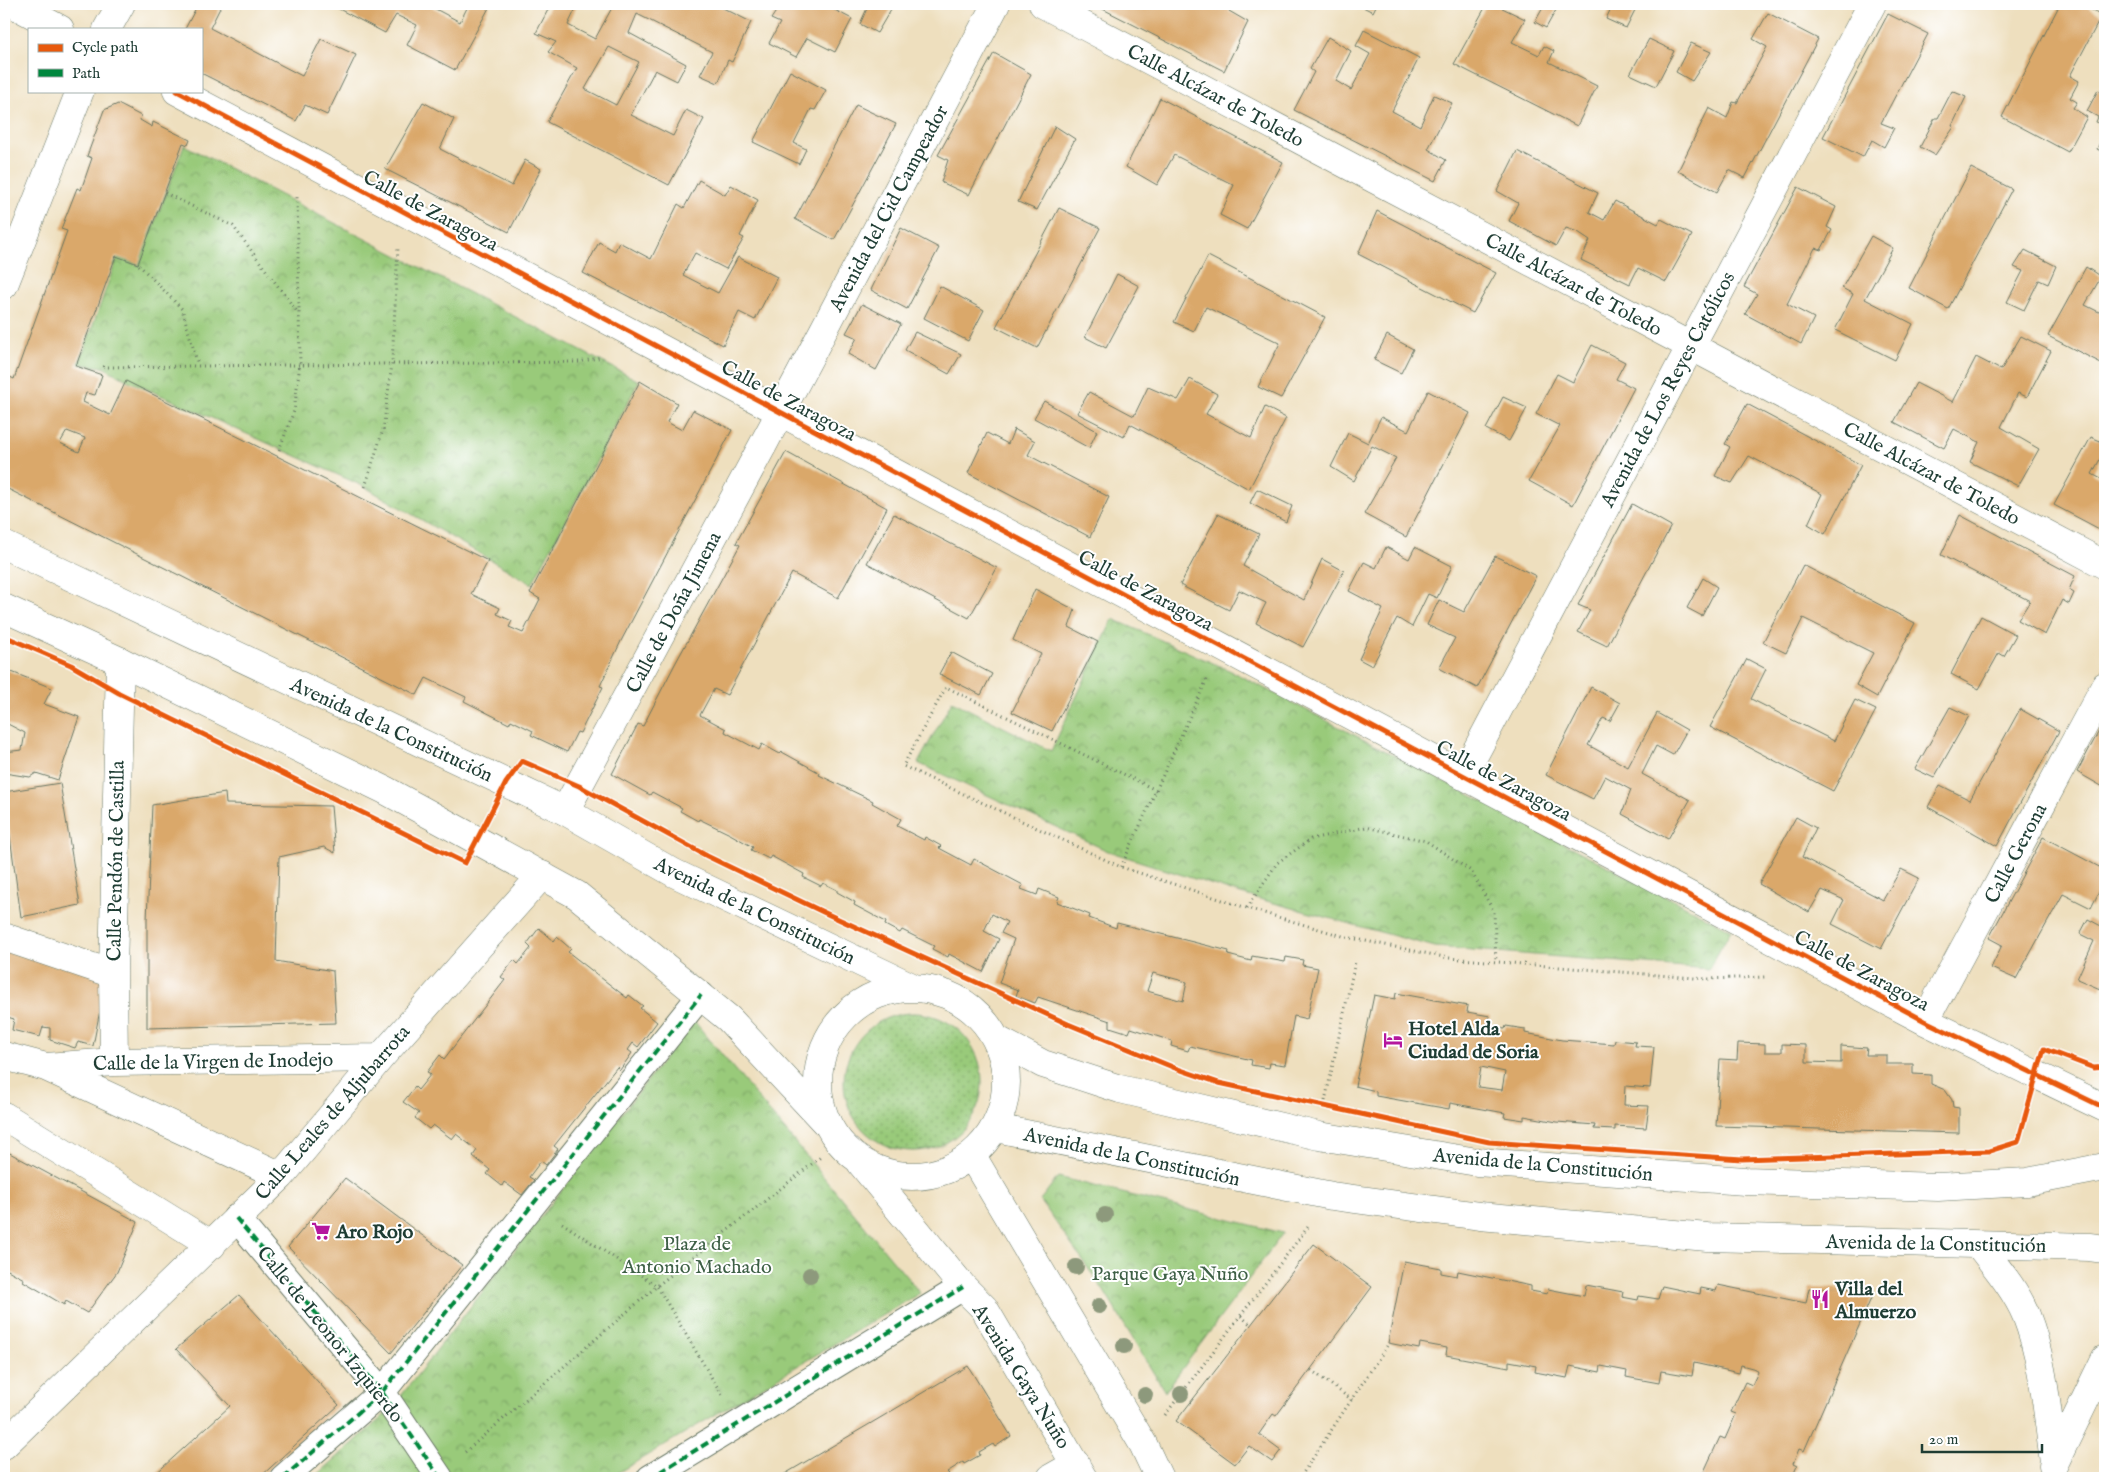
<svg xmlns="http://www.w3.org/2000/svg" width="2109" height="1482" font-family="'IM FELL English',serif">
  <style>
    .park { fill: url(#park-crowns); stroke: #5c8457 }
    .garden { fill: url(#garden-dots); stroke: #5c8457 }
    .building { fill: #daa86a; fill-rule: evenodd }
    .lines { fill: none; stroke-linecap: round; stroke-linejoin: round }
    .pedestrian-casing { stroke: #677664; stroke-width: 28 }
    .minor-casing { stroke: #677664; stroke-width: 29 }
    .tertiary-casing { stroke: #677664; stroke-width: 29 }
    .path { stroke: #677664; stroke-width: 3; stroke-dasharray: 1 4; stroke-linecap: butt }
    .pedestrian { stroke: #fff; stroke-width: 26 }
    .minor { stroke: #fff; stroke-width: 28 }
    .tertiary { stroke: #fff; stroke-width: 28 }
    .quiet { stroke: #00873e; stroke-width: 4; stroke-dasharray: 8 4; stroke-linecap: butt }
    .cycleway-casing { stroke: #fff; stroke-width: 8 }
    .cycleway { stroke: #e8590c; stroke-width: 5 }
    .tree { fill: #8d997c }
    .labels { text-anchor: middle; stroke-width: 4; stroke-linejoin: round; paint-order: stroke }
    .street-label { font-size: 20px; fill: #1f3d34; stroke: #fff }
    .poi-label { font-size: 20px; font-weight: bold; fill: #1f3d34; stroke: #fff; text-anchor: start }
    .park-label { font-size: 20px; fill: #3e6046; stroke: #fff }
  </style>
  <defs>
    <pattern id="park-crowns" width="20" height="18" patternUnits="userSpaceOnUse" patternTransform="scale(1.25)"><rect width="20" height="18" fill="#99ca7a"/><path d="M2 6a3 3 0 1 1 6 0M12 15a3 3 0 1 1 6 0" fill="none" stroke="#7ca565"/></pattern>
    <pattern id="garden-dots" width="8" height="8" patternUnits="userSpaceOnUse" patternTransform="scale(1.25)"><rect width="8" height="8" fill="#99ca7a"/><path d="M2 2h.1M6 6h.1" fill="none" stroke="#7ca565" stroke-width="1.8" stroke-linecap="round"/></pattern>
  </defs>
  <rect width="100%" height="100%" fill="#fff"/>
  <filter id="ink" filterUnits="userSpaceOnUse"><feTurbulence type="fractalNoise" baseFrequency=".02" numOctaves="2"/><feDisplacementMap in="SourceGraphic" scale="10" xChannelSelector="R" yChannelSelector="G"/><feConvolveMatrix kernelMatrix="1 2 1 2 8 2 1 2 1" color-interpolation-filters="sRGB"/></filter>
  <filter id="wash" filterUnits="userSpaceOnUse"><feTurbulence type="fractalNoise" baseFrequency=".0096" numOctaves="4" result="noise"/><feDisplacementMap in="SourceGraphic" scale="20" xChannelSelector="R" yChannelSelector="G"/><feGaussianBlur stdDeviation="1.12" result="paint"/><feColorMatrix in="noise" values="0 0 0 0 0 0 0 0 0 0 0 0 0 0 0 0 0 1.4 0 .05"/><feComposite in="paint" operator="in"/></filter>
  <g filter="url(#wash)">
    <rect width="100%" height="100%" fill="#eedfbe"/>
    <path class="park" d="M184 145 639 381 532 584 365 487 127 380 103 367 79 364 117 258 139 265Z
      M1113 619 1231 671 1731 930 1709 969 1435 947 1241 894 1108 851 918 763 952 701 1051 751Z
      M694 1021 920 1293 609 1478H314L390 1410Z
      M1058 1177 1283 1233 1165 1392 1104 1291 1040 1200Z"/>
    <path class="garden" d="M844 1082a69 69 0 1 1 138 0a69 69 0 1 1-138 0Z"/>
    <g id="blocks">
      <path class="building" d="M198 4H222L210 28 302 76 321 39 356 55 327 115 305 105 296 121 201 73V29H185Z
        M340 4H426L460 22 469 4H485L490 6 455 70 407 45 417 25 396 15 385 33 337 8Z
        M551 4H578L568 25 595 39 614 4H715L751 22 732 62 728 60 718 83 700 75 712 52 637 14 629 33 686 64 677 81 655 70 631 115 673 136 686 110 704 119 669 185 547 122 577 68 548 52 556 42 536 33ZM609 47 639 62 616 105 585 89Z
        M781 4H823L852 19 835 52 807 38 796 57 769 43 780 23 771 19Z
        M869 4H894L877 33 860 24Z
        M1093 4H1186L1191 7 1193 4H1233L1229 11 1248 22 1224 71Z
        M1357 4H1377L1373 12Z
        M1487 4H1494L1525 19 1512 42 1539 55 1544 46 1554 51 1549 62 1597 86 1577 126 1454 64Z
        M1545 4 1556 10 1546 28 1535 22Z
        M1613 4H1638L1626 28 1606 19Z
        M2060 4H2080L2102 15 2070 76 2079 81 2070 98 2077 102 2073 108 2087 117 2068 152 2002 117Z
        M1768 13 1818 39 1745 178 1729 170 1717 192 1678 171 1709 108 1727 118 1733 102 1737 103 1767 47 1753 39Z
        M1888 14 1928 34 1881 123 1894 128 1884 147 1872 140 1863 157 1823 137Z
        M1364 30 1419 58 1392 111 1420 126 1434 95 1452 103 1428 149 1446 160 1435 181 1294 110 1314 72 1310 69 1328 37 1351 51 1336 81 1351 90 1370 54 1356 46Z
        M1649 39 1674 51 1656 86 1630 74Z
        M1691 43 1711 52 1692 81 1676 72Z
        M994 53 1031 74 969 195 941 182 948 160 938 155Z
        M790 71 826 90 815 110 811 109 794 143 806 149 799 164 753 142Z
        M2098 90 2105 94V116L2101 124 2096 122 2098 117 2087 111Z
        M1952 91 1966 97 1952 126 1954 127 1935 155 1920 147 1935 118H1938Z
        M1160 98 1283 162 1247 229 1220 215 1234 185 1174 155 1157 185 1126 167Z
        M423 102 454 119 440 149 512 186 525 160 541 169 509 232 385 169Z
        M118 104 141 116 140 120 152 127 153 122 190 140 188 145 183 143 138 264 116 256 76 366 102 375 95 395 86 393 83 402 110 415 126 381 488 561 471 594 500 608 497 614 512 621 509 627 523 633 540 599 530 593 640 381 677 403 667 422 682 430 693 410 732 430 621 641 600 686 603 687 580 733 577 732 567 752 531 735 533 731 511 720 509 724 464 701 466 697 426 678 417 695 4 487V407L6 401H4V386L8 376 14 379 67 231 61 229 77 188 81 190 92 158 87 156 104 110ZM67 431 85 438 79 452 60 443Z
        M856 105 896 124 834 240 795 219Z
        M1055 126 1075 139 1037 210 1018 202Z
        M2105 131V153L2097 149Z
        M1517 151 1598 193 1589 212 1604 220 1615 201 1658 224 1661 219 1692 235 1666 282 1638 268 1630 284 1581 260 1590 240 1578 232 1566 228 1556 246 1509 221 1518 203 1497 191Z
        M1971 168 2012 189 1948 309 1909 288Z
        M699 180 725 195 731 185 758 200 740 236 744 238 726 269 695 253 683 275 718 293 738 257 777 277 755 320 739 312 723 345 583 273 599 242 615 251 619 242 651 259 678 204 684 208Z
        M1798 187 1836 207 1827 227 1832 230 1821 250 1815 248 1787 304 1814 318 1801 344 1745 314 1757 294 1744 287Z
        M1059 208 1100 228 1037 348 996 327Z
        M1377 211 1496 273 1473 313 1358 254Z
        M901 228 939 248 907 309 871 290Z
        M1871 236 1893 248 1865 299 1913 324 1895 360 1835 330 1853 294 1842 288Z
        M2025 250 2056 266 2048 284 2039 280 2024 310 2007 302 2023 271 2014 267Z
        M1208 256 1325 317 1281 398 1258 387 1280 343 1206 307 1194 331 1174 322Z
        M2086 267 2101 277 2085 305 2105 315V365L2048 336Z
        M1117 274 1139 286 1106 348 1085 337Z
        M940 286 984 310 968 341 924 318Z
        M862 304 901 324 876 370 848 354 857 338 846 333Z
        M915 332 961 354 949 374 905 350Z
        M1387 335 1413 349 1401 373 1374 360Z
        M2021 336 2051 351 2027 397 2018 393 2001 427 2039 449 2018 486 1970 462 1979 442 1954 429 1944 448 1894 422 1916 383 1953 402 1976 357 2001 370Z
        M1592 345 1625 362 1616 379 1634 388 1573 505 1529 481 1560 426 1536 414 1557 374 1573 382Z
        M1190 379 1217 394 1206 414 1251 438 1265 407 1286 418 1249 489 1130 424 1124 437 1077 413 1089 392 1134 416 1148 387 1178 400Z
        M1428 391 1470 413 1406 537 1364 514 1396 458 1372 446 1354 481 1331 467 1348 433 1368 443 1381 417 1408 431Z
        M1503 397 1527 408 1509 441 1486 429Z
        M1044 401 1097 431 1089 448 1034 418Z
        M1747 404 1861 465 1825 534 1808 524 1822 494 1749 456 1732 483 1715 476 1730 447 1725 444Z
        M1014 429 1035 441 1028 455 1109 497 1090 537 968 473 987 433 1008 444Z
        M2091 437 2105 443V450L2092 474 2105 481V532L2054 505Z
        M786 452 887 508 838 598 792 573 727 695 714 689 700 715 726 729 725 732 759 750 762 744 780 754 782 752 820 773 819 775 873 801 872 803 901 819 897 826 924 840 925 837 941 846 939 848 971 865 974 859 1023 885 1021 889 1037 895 1039 889 1059 897 1057 902 1090 915 1089 918 1116 928 1117 923 1229 951 1228 955 1251 961 1252 956 1285 962 1286 957 1303 960 1302 965 1318 968 1307 1019 1294 1016 1285 1065 1270 1063 1269 1068 1251 1065 1252 1060 1190 1046 1188 1051 1171 1046 1172 1041 1131 1028 1129 1033 1110 1027V1021L1038 997 1035 1003 1016 996 1018 990 999 983 1014 939 1001 933 1007 922 992 914 984 931 999 939 983 972 949 954 948 957 932 949 934 946 902 930 900 933 885 925 886 922 854 905 855 902 837 892V890L823 883 821 886 803 877 804 874 771 856 769 859 751 850 753 847 730 834 699 819 698 821 680 811 682 808 652 792 650 795 612 774 638 724 643 726 675 664 740 545 736 543ZM1153 973 1187 982 1183 1001 1147 991Z
        M1257 489 1292 506 1286 522 1250 503Z
        M1632 504 1671 526 1607 646 1578 632 1590 610 1578 605Z
        M894 514 997 568 969 618 867 563Z
        M1218 514 1259 534 1243 566 1304 600 1322 559 1344 571 1303 647 1256 623 1266 603 1239 590 1229 610 1180 585Z
        M1960 515 2075 576 2069 590 2074 593 2069 604 2062 600 2045 635 2018 620 2030 601 1941 555Z
        M1386 547 1409 559 1415 547 1452 566 1437 598 1428 594 1412 627 1397 618 1372 666 1359 659 1383 609 1349 591 1364 562 1376 568Z
        M1495 556 1536 576 1477 688 1439 668 1455 638 1427 625 1439 600 1464 612Z
        M1803 565 1915 623 1877 697 1856 685 1873 653 1803 618 1786 653 1763 642Z
        M1703 578 1717 587 1702 616 1687 608Z
        M1035 589 1075 610 1069 627 1098 642 1052 731 1012 712 1041 654 1013 640Z
        M1981 616 2016 635 2004 656 1999 653 1979 689 1951 674Z
        M951 652 992 674 981 695 939 674Z
        M1747 659 1766 669 1751 699 1834 741 1855 700 1876 710 1833 791 1710 727Z
        M4 669 52 688 44 704 79 717 58 780 36 773 30 777 4 773V752L22 750 25 733 4 722Z
        M1591 687 1620 703 1610 721 1603 718 1588 745 1628 767 1657 713 1687 730 1673 755 1656 746 1642 774 1690 800 1668 839 1622 814 1631 790 1605 776 1593 799 1546 775Z
        M1950 707 1969 716 1934 778 1915 769Z
        M2020 709 2059 731 1997 846 1928 807 1940 785 1970 800Z
        M2105 720V788L2077 772Z
        M60 783 80 905 21 917 4 792Z
        M225 793 226 804 331 806 335 853 324 847 279 857 276 961 333 971 336 1023 147 1028V920L152 805Z
        M1796 817 1816 828 1802 857 1883 900 1901 869 1919 878 1881 949 1832 924 1844 900 1822 890 1809 912 1759 884Z
        M2043 837 2105 870V880L2091 908 2063 894 2016 979 1991 968 2002 945 1989 938Z
        M2105 918V978L2100 989 2077 979 2094 941 2080 934 2088 919 2101 926Z
        M539 928 554 941 557 937 571 949 568 952 627 998 629 995 643 1006 640 1008 657 1022 638 1047 633 1043 628 1050 632 1053 620 1070 617 1067 554 1146 558 1149 546 1165 541 1161 529 1177 534 1180 522 1195 504 1182 502 1186 487 1174 490 1170 473 1156 477 1150 456 1134 452 1139 433 1125 429 1129 415 1118 419 1113 403 1102 415 1087 418 1090 431 1074 427 1072 440 1055 444 1059 505 980 501 977 514 960 518 964 531 948 527 944Z
        M4 939 106 979 93 1046 78 1042 75 1048 50 1040V1028L43 1027 40 1037 12 1030 14 1019 4 1016Z
        M1396 993 1468 1006 1467 1012 1490 1016 1487 1027 1505 1029 1506 1026 1525 1029V1033L1562 1040 1614 1044 1615 1040 1636 1042 1635 1046 1654 1047 1650 1088 1625 1086 1624 1105 1649 1106 1646 1128 1615 1126V1130L1594 1129 1595 1125 1557 1122 1524 1116V1120L1504 1117 1505 1113 1450 1103 1449 1109 1376 1096V1091L1355 1086 1374 995 1395 999ZM1481 1067 1505 1072 1502 1090 1478 1087Z
        M1738 1043 1765 1044V1052H1782V1044L1806 1045V1062L1841 1063V1046L1867 1048 1866 1055H1886V1064H1913V1074L1931 1075V1084L1945 1090 1952 1100 1953 1107 1959 1108V1133L1716 1126 1720 1059 1737 1060Z
        M4 1150 138 1222 117 1272 87 1313 66 1301 64 1305 23 1281 24 1279 4 1268Z
        M345 1178 462 1265 391 1353 288 1247Z
        M1314 1244 1372 1287 1276 1416 1273 1414 1259 1434 1281 1450 1272 1462 1249 1446 1235 1464 1176 1421Z
        M1404 1261 1441 1268V1273L1457 1276 1458 1271 1531 1286V1291L1547 1294 1548 1289 1584 1296 1586 1285 1623 1292 1622 1297 1638 1300 1639 1296 1658 1299 1662 1286 1700 1294 1701 1288 1716 1291 1718 1285 1806 1303 1809 1288 1873 1289V1294L1804 1451 1799 1449 1793 1464 1797 1466 1792 1478H1701L1720 1437 1725 1439 1736 1414 1731 1412 1745 1382 1752 1385 1758 1372 1756 1369 1741 1365 1739 1373 1694 1363 1692 1376 1661 1371 1659 1383 1626 1377 1627 1371 1601 1366 1600 1372 1570 1366 1567 1378 1535 1372 1536 1366 1509 1361V1367L1446 1355 1447 1348 1420 1343 1419 1349 1388 1343Z
        M239 1295 339 1405 259 1478H151L230 1406 176 1349Z
        M968 1366 1011 1436 995 1447 993 1444 979 1452 980 1455 964 1464 963 1462 947 1472 949 1474 942 1478H778Z"/>
    </g>
  </g>
  <g filter="url(#ink)">
    <use href="#blocks" fill-opacity="0" stroke="#677664" stroke-width="1"/>
    <g class="lines">
      <g class="pedestrian-casing">
        <path id="pedestrian" d="M236 1218 382 1392 440 1478
          M283 1478 382 1392 701 995
          M650 1478 963 1287"/>
      </g>
      <g class="minor-casing">
        <path id="minor" d="M13 4 60 29
          M1043 4 2105 565
          M107 29 121 4
          M177 91 1925 1021 2105 1108
          M4 285 80 91
          M1463 776 1872 4
          M565 811 764 443 996 4
          M4 937 113 974
          M1925 1021 2105 686
          M4 1056 46 1067 281 1176
          M114 1062 113 974 120 661
          M46 1067 114 1062 380 1058
          M4 1116 212 1245
          M972 1156 1143 1444 1159 1478
          M861 1163 963 1287 984 1308 1083 1478
          M1979 1245C1996 1267 2015 1289 2026 1315 2044 1361 2047 1413 2054 1462
          M4 1445 281 1176 380 1058 542 875
          M2053 1466 2105 1359
          M1051 1478 1076 1464"/>
      </g>
      <g class="tertiary-casing">
        <path id="tertiary" d="M4 545 565 811 674 873 912 987
          M4 608 120 661 385 790 577 895 729 1019 825 1122
          M818 1082a94 94 0 1 1 188 0a94 94 0 1 1-188 0Z
          M996 1039 1043 1064 1120 1089 1319 1136 1477 1162 1745 1181 1938 1187 2027 1182 2105 1167
          M996 1128 1332 1196 1480 1216 1707 1237 2089 1247 2105 1249"/>
      </g>
      <path class="path" d="M165 193 233 226 298 313
        M139 265 182 309 198 365
        M103 367 579 362 602 357
        M279 450 294 411 300 364 297 196
        M365 487 383 430 392 364 398 248
        M1156 790 946 687 903 766 1121 867 1247 908 1346 937 1449 958 1707 979 1765 977
        M1121 867 1207 679
        M1247 908 1277 863 1311 839 1366 827 1426 841 1471 871 1494 912 1496 962
        M1325 1101 1355 962
        M562 1223 657 1286 722 1395
        M1241 1316 1251 1325
        M1311 1370 1352 1400
        M1165 1415 1308 1227
        M465 1452 657 1286 822 1156
        M1301 1476 1387 1346"/>
      <use href="#pedestrian" class="pedestrian"/>
      <use href="#minor" class="minor"/>
      <use href="#tertiary" class="tertiary"/>
      <path class="quiet" d="M236 1218 382 1392 440 1478
        M283 1478 382 1392 701 995
        M650 1478 963 1287"/>
      <g class="cycleway-casing">
        <path id="cycleway" d="M177 91 1925 1021 2105 1108
          M4 636 71 665 119 693 465 863 506 783 522 761 579 786 707 856 823 912 1068 1024 1175 1068 1219 1083 1489 1142 1742 1159 1989 1151 2018 1142 2044 1049 2094 1068 2105 1067"/>
      </g>
      <use href="#cycleway" class="cycleway"/>
    </g>
    <g class="tree">
      <circle cx="1105" cy="1215" r="8"/>
      <circle cx="1076" cy="1267" r="8"/>
      <circle cx="810" cy="1275" r="8"/>
      <circle cx="1099" cy="1306" r="8"/>
      <circle cx="1124" cy="1346" r="8"/>
      <circle cx="1181" cy="1394" r="8"/>
      <circle cx="1145" cy="1395" r="8"/>
    </g>
  </g>
  <defs>
    <g id="hotel-bare" transform="scale(1.5)"><path d="M-6-4.5h1.5V1H6V5H4.5V3h-9V5H-6ZM-4 0a1.8 1.8 0 1 1 3.6 0ZM.5 0V-2.5h3Q6-2.5 6 0Z" fill="#b5179e" stroke="#fff" stroke-width="2.5" paint-order="stroke"/></g>
    <g id="supermarket-bare" transform="scale(1.5)"><path d="M-6-5.5h2.5l.6 2H6L4.5 2H-2.5L-4.4-4H-6ZM-1.5 3.2a1.3 1.3 0 1 0 .1 0ZM3 3.2a1.3 1.3 0 1 0 .1 0Z" fill="#b5179e" stroke="#fff" stroke-width="2.5" paint-order="stroke"/></g>
    <g id="restaurant-bare" transform="scale(1.5)"><path d="M-5-6h1v4h1v-4h1v4h1v-4h1v5L-1.5 .5V6h-2V.5L-5-1ZM5-6V6H3V1.5H1.5Q1.5-4 5-6Z" fill="#b5179e" stroke="#fff" stroke-width="2.5" paint-order="stroke"/></g>
  </defs>
  <g fill-rule="evenodd">
    <use href="#hotel-bare" x="1393" y="1040"/>
    <use href="#supermarket-bare" x="321" y="1231"/>
    <use href="#restaurant-bare" x="1820" y="1299"/>
  </g>
  <g class="labels">
    <g class="street-label">
      <text transform="translate(1216 95) rotate(28)" y="7">Calle Alcázar de Toledo</text>
      <text transform="translate(888 208) rotate(-62)" y="7">Avenida del Cid Campeador</text>
      <text transform="translate(431 210) rotate(28)" y="7">Calle de Zaragoza</text>
      <text transform="translate(1574 284) rotate(28)" y="7">Calle Alcázar de Toledo</text>
      <text transform="translate(1667 389) rotate(-62)" y="7">Avenida de Los Reyes Católicos</text>
      <text transform="translate(789 400) rotate(28)" y="7">Calle de Zaragoza</text>
      <text transform="translate(1932 473) rotate(28)" y="7">Calle Alcázar de Toledo</text>
      <text transform="translate(1146 590) rotate(28)" y="7">Calle de Zaragoza</text>
      <text transform="translate(673 612) rotate(-62)" y="7">Calle de Doña Jimena</text>
      <text transform="translate(392 729) rotate(25)" y="7">Avenida de la Constitución</text>
      <text transform="translate(1504 780) rotate(28)" y="7">Calle de Zaragoza</text>
      <text transform="translate(2015 853) rotate(-62)" y="7">Calle Gerona</text>
      <text transform="translate(115 861) rotate(-89)" y="7">Calle Pendón de Castilla</text>
      <text transform="translate(755 910) rotate(26)" y="7">Avenida de la Constitución</text>
      <text transform="translate(1862 970) rotate(28)" y="7">Calle de Zaragoza</text>
      <text transform="translate(213 1061) rotate(-1)" y="7">Calle de la Virgen de Inodejo</text>
      <text transform="translate(332 1112) rotate(-49)" y="7">Calle Leales de Aljubarrota</text>
      <text transform="translate(1132 1156) rotate(12)" y="7">Avenida de la Constitución</text>
      <text transform="translate(1543 1164) rotate(5)" y="7">Avenida de la Constitución</text>
      <text transform="translate(1936 1243) rotate(1)" y="7">Avenida de la Constitución</text>
      <text transform="translate(331 1334) rotate(51)" y="7">Calle de Leonor Izquierdo</text>
      <text transform="translate(1022 1376) rotate(58)" y="7">Avenida Gaya Nuño</text>
    </g>
    <g class="poi-label">
      <text x="1408" y="1035">Hotel Alda<tspan x="1408" dy="23">Ciudad de Soria</tspan></text>
      <text x="336" y="1238">Aro Rojo</text>
      <text x="1835" y="1295">Villa del<tspan x="1835" dy="23">Almuerzo</tspan></text>
    </g>
    <g class="park-label">
      <text x="697" y="1250">Plaza de<tspan x="697" dy="23">Antonio Machado</tspan></text>
      <text x="1170" y="1280">Parque Gaya Nuño</text>
    </g>
  </g>
  <rect width="2109" height="1482" fill="none" stroke="#fff" stroke-width="20"/>
  <rect x="28" y="28" width="175" height="65" fill="#ffffff" stroke="#a5b1ae"/>
  <rect x="38" y="44" width="25" height="8" fill="#e8590c" stroke="#a5b1ae"/>
  <text x="72" y="52" font-size="15" fill="#1f3d34">Cycle path</text>
  <rect x="38" y="69" width="25" height="8" fill="#00873e" stroke="#a5b1ae"/>
  <text x="72" y="78" font-size="15" fill="#1f3d34">Path</text>
  <path d="M1922 1444v8h120v-8" fill="none" stroke="#1f3d34" stroke-width="2.5"/>
  <text x="1929" y="1444" font-size="15" fill="#1f3d34" stroke="#ffffff" stroke-width="4" paint-order="stroke">20 m</text>
</svg>
